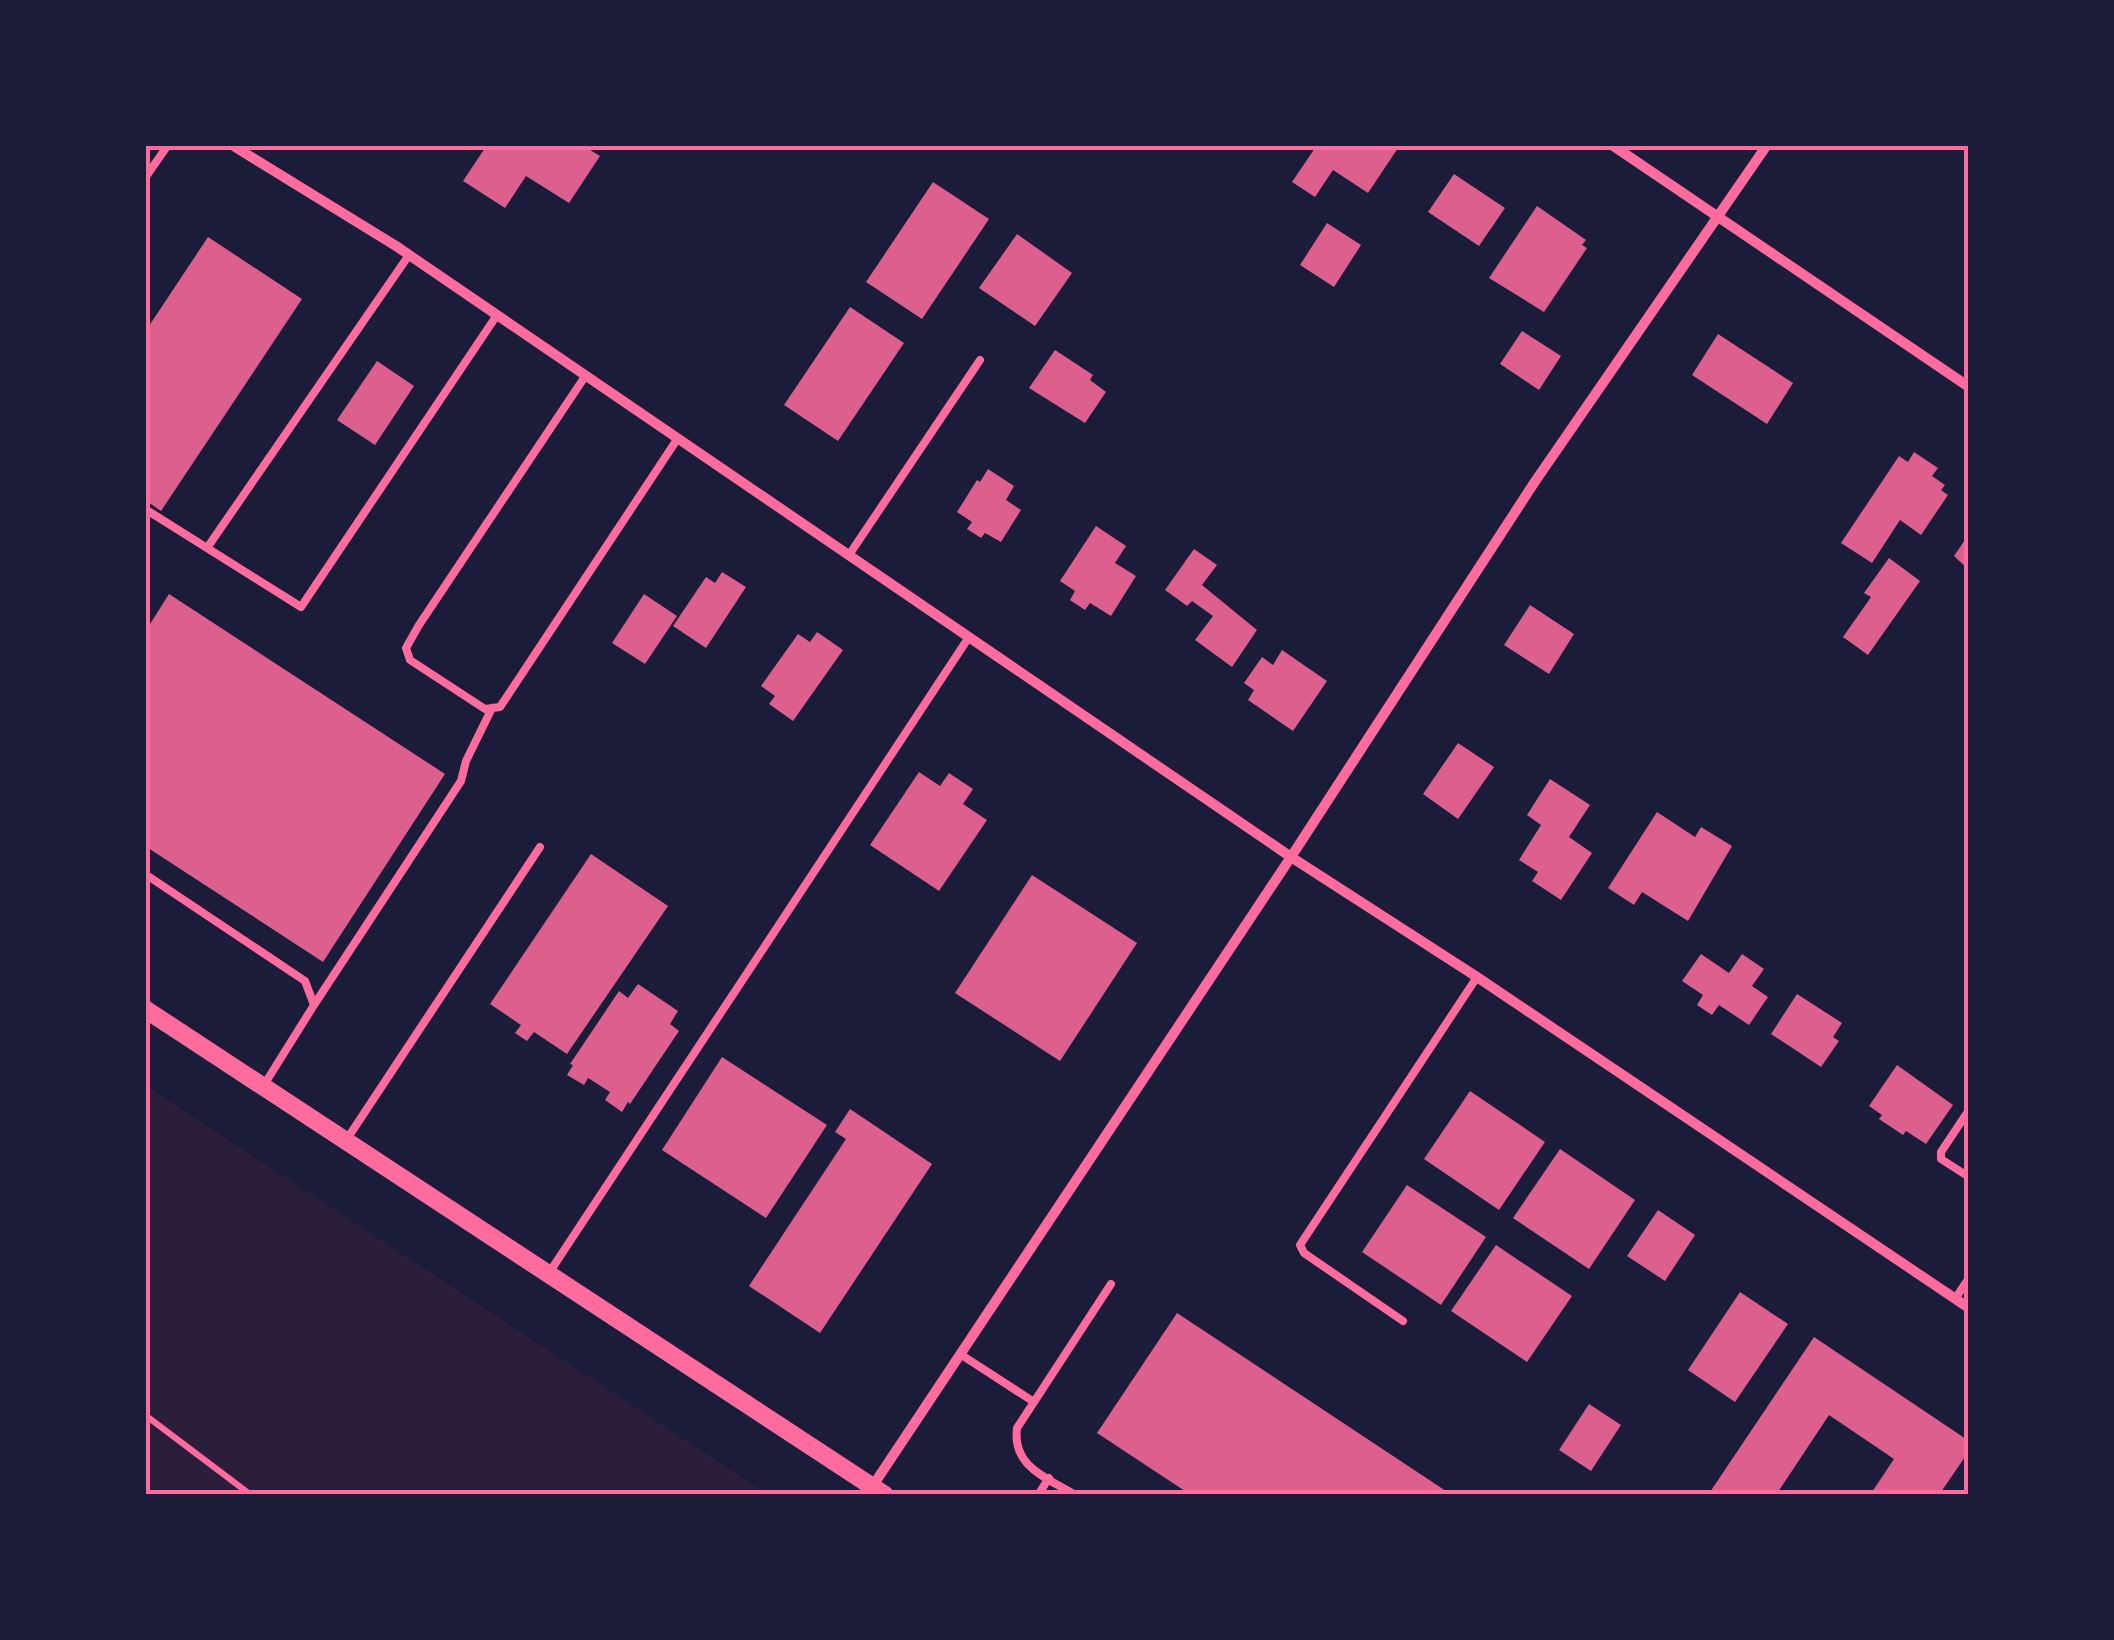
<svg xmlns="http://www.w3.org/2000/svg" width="2114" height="1640" font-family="Quicksand,sans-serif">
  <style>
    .green { fill: #2a1e3b }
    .building { fill: #dd5f8e }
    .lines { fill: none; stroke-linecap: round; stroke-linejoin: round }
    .path { stroke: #ff6b9d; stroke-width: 6 }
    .service { stroke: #ff6b9d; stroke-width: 8 }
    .minor { stroke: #ff6b9d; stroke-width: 10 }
    .tertiary { stroke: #ff6b9d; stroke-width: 18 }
    .neatline { fill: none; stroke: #ff6b9d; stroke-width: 4 }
  </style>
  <rect width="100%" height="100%" fill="#1b1b3a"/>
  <path class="green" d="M145 1085 769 1495H145Z"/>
  <path class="building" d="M487 145H582L600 156 569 203 526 176 505 208 463 181Z
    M1317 145H1400L1368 193 1333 170 1315 197 1292 182Z
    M1454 174 1505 208 1479 246 1428 212Z
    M933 182 989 219 922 319 866 282Z
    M1537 206 1586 240 1582 245 1587 248 1544 312 1489 278Z
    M1327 223 1361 245 1334 287 1300 265Z
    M1017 234 1072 273 1035 326 979 288Z
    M208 237 302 299 161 511 145 500V332Z
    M850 307 904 343 838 441 784 405Z
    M1522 331 1561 356 1539 390 1500 364Z
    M1718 334 1793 383 1767 424 1692 375Z
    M1055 350 1093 375 1090 380 1106 392 1085 423 1029 388Z
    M377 361 414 386 375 445 337 420Z
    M1914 452 1938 468 1932 476 1945 485 1941 490 1948 495 1921 535 1900 520 1872 563 1841 543 1899 456 1908 462Z
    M988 469 1014 486 1006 500 1021 510 1001 542 985 533 981 538 967 529 972 522 957 512 977 480 980 482Z
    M1096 526 1126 546 1115 563 1136 576 1111 616 1090 603 1085 610 1070 600 1075 591 1060 581Z
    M1969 534V570L1954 556Z
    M1194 549 1217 565 1202 585 1257 630 1232 667 1195 640 1213 616 1192 601 1187 606 1165 590Z
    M1889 558 1920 581 1868 655 1843 637 1871 597 1864 593Z
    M722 572 746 587 706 648 673 626 706 577 715 583Z
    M169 594 445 774 323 962 145 846V632Z
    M644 594 677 616 645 664 612 643Z
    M1530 605 1574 634 1549 674 1504 645Z
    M817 632 843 650 793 721 769 704 775 696 761 686 798 634 810 642Z
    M1282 650 1327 681 1293 731 1248 700 1254 690 1244 683 1262 657 1273 665Z
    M1458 743 1494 767 1458 819 1423 794Z
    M919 772 940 786 949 773 973 789 963 804 987 820 939 891 870 845Z
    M1550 779 1590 805 1569 837 1592 853 1561 900 1532 881 1538 872 1519 860 1541 825 1527 815Z
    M1657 812 1695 837 1701 827 1732 846 1688 921 1642 892 1634 905 1608 888Z
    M591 854 668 906 567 1054 534 1032 527 1041 515 1033 521 1025 490 1004Z
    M1032 875 1137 943 1060 1061 955 993Z
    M1701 954 1729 973 1742 954 1764 969 1752 986 1768 997 1749 1025 1719 1005 1712 1015 1697 1005 1703 995 1682 981Z
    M638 984 678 1011 670 1024 679 1031 630 1104 628 1102 622 1112 605 1100 610 1092 588 1078 584 1085 567 1075 573 1065 570 1064 619 991 628 998Z
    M1797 994 1842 1023 1833 1037 1839 1041 1821 1067 1771 1034Z
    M722 1057 827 1125 766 1218 662 1150Z
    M1897 1065 1953 1105 1926 1144 1906 1131 1903 1135 1879 1119 1882 1115 1869 1106Z
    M1470 1091 1545 1142 1499 1210 1424 1159Z
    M850 1109 932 1164 820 1333 749 1286 846 1139 835 1132Z
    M1560 1149 1635 1200 1589 1269 1513 1218Z
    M1407 1185 1486 1237 1441 1305 1362 1252Z
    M1658 1210 1695 1235 1665 1281 1627 1256Z
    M1496 1245 1572 1296 1527 1362 1451 1311Z
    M1740 1292 1788 1324 1735 1402 1688 1370Z
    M1177 1313 1452 1495H1191L1097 1433Z
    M1814 1337 1969 1441V1451L1939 1495H1870L1894 1459 1829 1415 1776 1495H1708Z
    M1589 1404 1621 1425 1591 1471 1559 1450Z"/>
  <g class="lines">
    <path class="path" d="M145 1415 251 1495"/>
    <path class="service" d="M145 178 168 145
      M586 375 419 625 406 648 410 660 485 709 500 707 678 438
      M145 509 301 607 497 315
      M207 548 409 255
      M849 555 980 360
      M145 874 305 981 314 1005 264 1085
      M314 1005 461 781 466 761 492 708
      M1969 1110 1941 1152V1159L1969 1177
      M347 1139 540 847
      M549 1273 969 637
      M1955 1299 1969 1278
      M1403 1321 1304 1253 1300 1245 1477 977
      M960 1354 1034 1402
      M1038 1495 1049 1478
      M1075 1495C1046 1477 1012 1467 1017 1428L1111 1284"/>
    <path class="minor" d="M232 145 396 246 1291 857 1477 977 1969 1308
      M1612 145 1969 387
      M872 1487 1291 857 1534 483 1767 145"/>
    <path class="tertiary" d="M145 1009 885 1495"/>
  </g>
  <rect width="2114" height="1640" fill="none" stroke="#1b1b3a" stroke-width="295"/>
  <rect x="148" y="148" width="1818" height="1344" class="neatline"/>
</svg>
